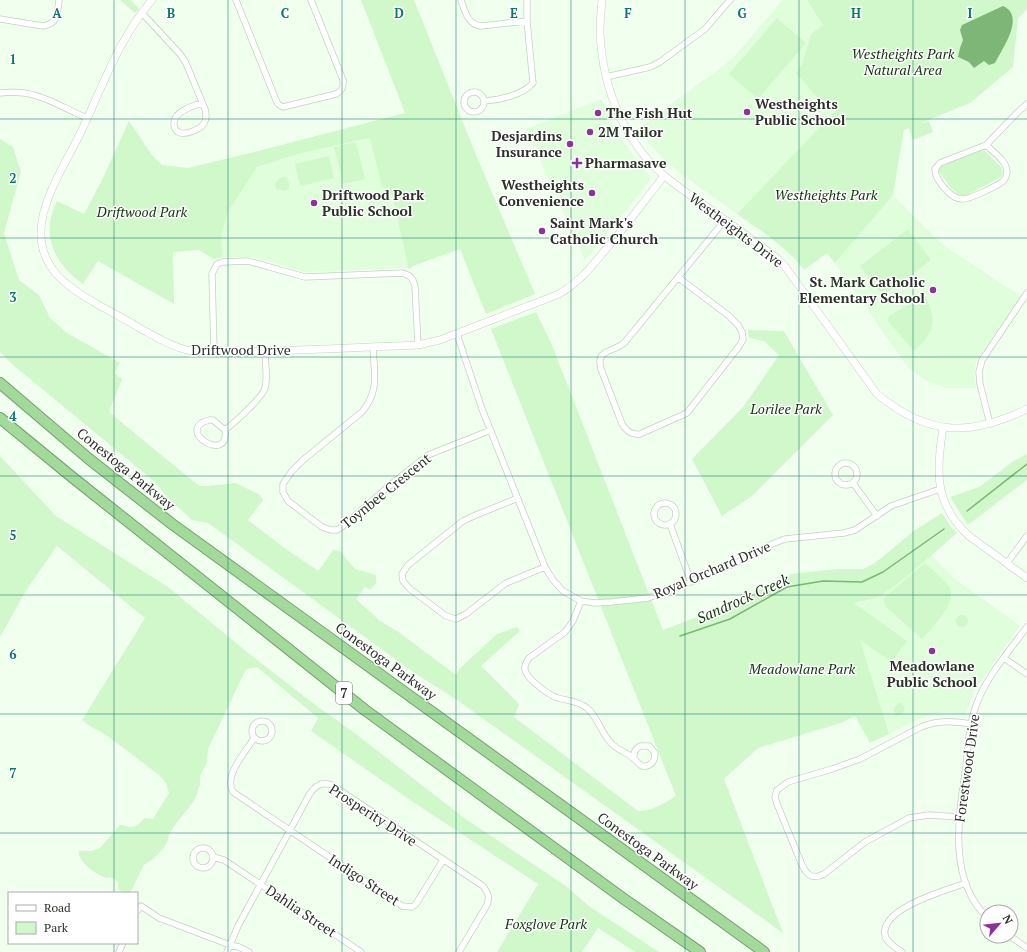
<svg xmlns="http://www.w3.org/2000/svg" width="1027" height="952" font-family="'PT Serif',serif">
  <style>
    .built { fill: #e0fddc }
    .green { fill: #d0f8ca }
    .water { fill: #7db676 }
    .lines { fill: none; stroke-linecap: round; stroke-linejoin: round }
    .stream { stroke: #7db676; stroke-width: 1.5 }
    .minor-casing { stroke: #bfd5bc; stroke-width: 7 }
    .tertiary-casing { stroke: #bfd5bc; stroke-width: 8 }
    .motorway-casing { stroke: #789f72; stroke-width: 12 }
    .minor { stroke: #fff; stroke-width: 5.5 }
    .tertiary { stroke: #fff; stroke-width: 7 }
    .motorway { stroke: #a2da9a; stroke-width: 10 }
    .grid { fill: none; stroke: #0f766e; stroke-width: 1; stroke-opacity: 0.55 }
    .poi-dot { fill: #8d329d; stroke: #fff; stroke-width: 1.5 }
    .labels { text-anchor: middle; stroke-width: 3; stroke-linejoin: round; paint-order: stroke }
    .shield { fill: #fff; stroke: #6a7068; stroke-width: 1 }
    .shield-label { font-size: 13px; font-weight: bold; fill: #2a3228 }
    .park-label { font-size: 14px; font-style: italic; fill: #0f360a; stroke: #fff }
    .poi-label { font-size: 14px; font-weight: bold; fill: #2a3228; stroke: #fff; text-anchor: start }
    .street-label { font-size: 14px; fill: #2a3228; stroke: #fff }
    .water-label { font-size: 15px; font-style: italic; fill: #12390e; stroke: #fff }
    .grid-label { font-size: 13px; text-anchor: middle; font-weight: bold; fill: #0f766e; stroke: #fff; stroke-width: 3; stroke-linejoin: round; paint-order: stroke }
  </style>
  <rect width="100%" height="100%" fill="#f1ffef"/>
  <path class="built" d="M783 0H807L824 25 849 97 737 214 680 173 665 160 649 143 639 128 731 60Z
    M601 99 616 132 642 167 650 176V180L628 208 585 260 526 129Z
    M370 138 382 187 392 194 409 270 402 268 304 272 253 257H223L221 237 228 212 257 167 301 153Z
    M893 195 941 243 1002 284 1021 296 976 361 974 376 976 388H946L927 381 908 368 835 263Z
    M931 555 954 578 1020 626 975 689 965 715 946 713 935 714 925 716 889 734 848 604 868 601 911 573Z"/>
  <path class="green" d="M120 0H131L139 9 135 13Z
    M361 0H414L474 150 535 294 486 314 460 249 413 266 409 270 392 194 382 187 370 138 301 153 257 167 228 212 221 237 223 257 214 259 199 250 173 252 174 304 98 261 83 284C54 264 40 234 57 201L84 214 101 182 129 121 152 155 162 165 188 168 258 151 405 113Z
    M807 0H1027V9L1018 19 1013 67 970 103 919 124 929 121 933 132 913 140 909 128 904 130 893 195 835 263 827 253 804 270C786 246 761 231 737 214L840 106H830L816 96 796 73 803 62 811 34 823 25Z
    M777 18 806 43 758 99 729 74Z
    M0 139 13 147 21 172 4 233 19 280 39 295 50 318 67 333 120 363 114 373 122 379 109 412 193 481 200 486H208L236 483 260 495 263 500 248 520 286 549 317 570H319L333 550 340 551 355 569 376 575V583L370 590 365 587 356 599 379 620 400 633 456 675 460 668 497 634 517 627 520 631 481 666 519 704 514 717 638 811C651 812 666 802 676 796L491 329 536 312 552 345 663 630 734 603 791 574 837 569H863L875 563 915 530 942 513 951 527 957 533C932 554 908 578 881 595 873 600 863 601 854 603L907 641 892 662 860 640 889 734 870 743 855 716 841 723 758 748 724 779 783 933 457 700 413 672 208 523 192 520 167 497 155 482 13 365 0 352Z
    M356 142 365 179 343 184 334 147Z
    M981 150 985 151 1001 167 1003 173 1001 177 965 196C954 196 946 180 939 172L938 170 941 166Z
    M329 156 334 178 300 186 295 164Z
    M282 177H286L289 183V189L284 191 276 189C274 183 277 180 282 177Z
    M908 229 931 260 883 296 860 266Z
    M924 295C938 319 935 333 914 351L888 321 889 316Z
    M748 330 784 331 833 415 751 497 722 516 692 459 744 406 779 355 764 341 749 338Z
    M1027 454V480L968 525 950 497 979 487 1015 460Z
    M0 456 56 516 168 587 247 652 314 704 352 731 463 817 566 886 589 906 659 952H635L598 928 582 952H497L538 884 410 800 311 731 318 718 257 667 246 669 208 749 207 762 200 776V785L194 801 175 825 169 834 168 840 163 849 153 859 144 865 130 893H124L118 889V882C116 880 113 878 110 877 107 877 107 879 104 877 95 874 77 861 79 851H92L100 848 120 825C124 825 127 827 131 827 137 827 141 822 145 818L153 819 169 793 166 783 159 775 121 746 98 730 91 727 82 720 145 618 57 546 27 589 0 637Z
    M925 563C930 568 948 583 950 588 956 605 932 627 922 639L885 606 884 598Z
    M956 621a6 6 0 1 1 12 0a6 6 0 1 1-12 0Z
    M899 702 904 706 905 710 902 714 896 716 893 709Z"/>
  <path class="water" d="M1003 6C1026 16 1002 49 995 63L989 65 984 61 974 68 969 62 958 57 960 48 963 40 960 30 962 25Z"/>
  <g class="lines">
    <path class="stream" d="M967 511 1027 464
      M680 636 730 619 787 587 823 581 862 582 883 572 944 529"/>
    <g class="minor-casing">
      <path id="minor" d="M236 0 276 100 278 104 283 107 336 94C342 91 344 87 343 80L311 0
        M461 0C465 11 467 24 481 26L527 21
        M142 13 180 54 185 61 205 109C206 113 207 117 205 121 203 129 185 136 178 132 175 130 174 127 174 124 173 112 192 106 202 103
        M0 19 43 26C59 23 57 14 59 0
        M606 77 650 67 660 62 705 29 730 0
        M464 102a10 10 0 1 1 20 0a10 10 0 1 1-20 0Z
        M0 93C38 89 54 104 87 118
        M485 101C499 100 523 95 533 83L527 21V0
        M986 145C993 152 1007 161 1007 172 1007 175 1005 180 1002 182 997 186 968 200 962 199 951 199 935 180 935 169L940 163 986 145 1017 113 1027 104
        M679 278 729 316 738 325 742 332 743 339 740 345 687 413 640 434C631 435 627 431 622 424L601 369C595 348 614 353 625 342L725 220
        M457 334 482 409 545 567 553 580 563 591 581 601 595 603 611 602 648 598 665 592 734 564 772 544 785 539 844 533 855 530 891 506 940 489
        M373 347C374 373 380 390 362 412L303 460 292 471 283 484V492L288 501 322 527 331 530H337L343 526 394 482 428 455 491 430
        M214 352 212 274 217 264 223 262 248 261 305 277 402 273C410 275 413 278 415 286L418 345
        M209 420H213L225 430C230 465 173 430 209 420Z
        M990 424 980 384 979 372 982 360 1027 293
        M225 430C233 424 263 397 265 388 268 377 265 363 265 351
        M835 474a11 11 0 1 1 22 0a11 11 0 1 1-22 0Z
        M853 483 877 516
        M518 498 476 515 463 521 408 565 402 574 403 581 410 589 446 616 456 619 466 614 506 583 545 567
        M654 514a11 11 0 1 1 22 0a11 11 0 1 1-22 0Z
        M670 524 691 582
        M1007 563 1027 536
        M581 601 573 621 565 632 529 658C527 661 524 665 525 669 525 678 550 696 558 698 568 701 579 701 587 708 598 717 601 733 611 743 617 750 627 752 634 759 639 763 641 769 649 765 654 763 655 758 655 753L649 746H640C635 749 633 753 634 759
        M1004 658 1027 674
        M252 731a10 10 0 1 1 20 0a10 10 0 1 1-20 0Z
        M254 738C246 752 223 775 233 792L402 906 412 907 416 904 443 860
        M959 817 929 815 909 818 865 842 824 874C812 880 807 875 802 865L777 804 775 797 777 790 788 782 832 769 860 759 921 727C938 720 953 721 971 724
        M193 858a10 10 0 1 1 20 0a10 10 0 1 1-20 0Z
        M213 857 224 860 361 952
        M137 911 141 906 159 918 230 945 239 947 249 952
        M987 917C947 879 959 814 966 766 968 745 969 723 977 703 987 676 1010 650 1027 627
        M1010 936 1027 948
        M119 952 123 943
        M227 952 238 926 309 795C315 786 321 781 332 785L483 886C488 893 490 896 487 905L459 952
        M902 952C896 948 886 942 885 935 880 908 947 890 966 883"/>
    </g>
    <g class="tertiary-casing">
      <path id="tertiary" d="M152 0C117 41 102 89 79 136 65 164 41 201 41 232 40 269 69 288 97 304 113 313 128 321 143 330 156 337 169 345 183 349 207 356 234 352 259 351 312 350 365 347 418 345L440 340 559 294C581 281 591 267 607 248 627 225 645 200 664 176
        M602 0C601 11 600 22 600 33 602 74 614 114 638 147 655 173 682 189 707 207 731 224 754 241 778 259L784 265 877 394C928 436 969 437 1027 409
        M943 428C936 471 934 504 969 536L1027 578"/>
    </g>
    <g class="motorway-casing">
      <path id="motorway" d="M0 383 89 459 172 524 764 952
        M0 418 72 477 365 710 624 899 700 952"/>
    </g>
    <use href="#minor" class="minor"/>
    <use href="#tertiary" class="tertiary"/>
    <use href="#motorway" class="motorway"/>
  </g>
  <path class="grid" d="M114 0V893M228 0V952M342 0V952M456 0V952M571 0V952M685 0V952M799 0V952M913 0V952M0 119H1027M0 238H1027M0 357H1027M0 476H1027M0 595H1027M0 714H1027M0 833H1027M114 943V952"/>
  <g class="poi-dot">
    <circle cx="747" cy="112" r="4"/>
    <circle cx="598" cy="113" r="4"/>
    <circle cx="590" cy="132" r="4"/>
    <circle cx="570" cy="144" r="4"/>
    <path d="M575 157h4v4h4v4h-4v4h-4v-4h-4v-4h4z"/>
    <circle cx="592" cy="193" r="4"/>
    <circle cx="314" cy="203" r="4"/>
    <circle cx="542" cy="231" r="4"/>
    <circle cx="933" cy="290" r="4"/>
    <circle cx="932" cy="651" r="4"/>
  </g>
  <g class="labels">
    <rect class="shield" x="336" y="682" width="16" height="22" rx="3"/>
    <g class="shield-label">
      <text x="344" y="698">7</text>
    </g>
    <g class="park-label">
      <text x="903" y="59">Westheights Park<tspan x="903" dy="16">Natural Area</tspan></text>
      <text x="826" y="200">Westheights Park</text>
      <text x="142" y="217">Driftwood Park</text>
      <text x="786" y="414">Lorilee Park</text>
      <text x="802" y="674">Meadowlane Park</text>
      <text x="546" y="929">Foxglove Park</text>
    </g>
    <g class="poi-label">
      <text x="755" y="109">Westheights<tspan x="755" dy="16">Public School</tspan></text>
      <text x="606" y="118">The Fish Hut</text>
      <text x="598" y="137">2M Tailor</text>
      <text x="562" y="141" text-anchor="end">Desjardins<tspan x="562" dy="16">Insurance</tspan></text>
      <text x="585" y="168">Pharmasave</text>
      <text x="584" y="190" text-anchor="end">Westheights<tspan x="584" dy="16">Convenience</tspan></text>
      <text x="322" y="200">Driftwood Park<tspan x="322" dy="16">Public School</tspan></text>
      <text x="550" y="228">Saint Mark's<tspan x="550" dy="16">Catholic Church</tspan></text>
      <text x="925" y="287" text-anchor="end">St. Mark Catholic<tspan x="925" dy="16">Elementary School</tspan></text>
      <text x="932" y="671" text-anchor="middle">Meadowlane<tspan x="932" dy="16">Public School</tspan></text>
    </g>
    <g class="street-label">
      <text transform="translate(736 230) rotate(37)" y="5">Westheights Drive</text>
      <text x="241" y="355">Driftwood Drive</text>
      <text transform="translate(126 469) rotate(39)" y="5">Conestoga Parkway</text>
      <text transform="translate(386 491) rotate(-39)" y="5">Toynbee Crescent</text>
      <text transform="translate(712 570) rotate(-23)" y="5">Royal Orchard Drive</text>
      <text transform="translate(386 661) rotate(36)" y="5">Conestoga Parkway</text>
      <text transform="translate(967 768) rotate(-82)" y="5">Forestwood Drive</text>
      <text transform="translate(373 815) rotate(33)" y="5">Prosperity Drive</text>
      <text transform="translate(648 851) rotate(36)" y="5">Conestoga Parkway</text>
      <text transform="translate(364 880) rotate(33)" y="5">Indigo Street</text>
      <text transform="translate(301 911) rotate(34)" y="5">Dahlia Street</text>
    </g>
    <g class="water-label">
      <text transform="translate(743 599) rotate(-24)" y="5">Sandrock Creek</text>
    </g>
  </g>
  <g class="grid-label">
    <text x="57" y="18">A</text>
    <text x="171" y="18">B</text>
    <text x="285" y="18">C</text>
    <text x="399" y="18">D</text>
    <text x="514" y="18">E</text>
    <text x="628" y="18">F</text>
    <text x="742" y="18">G</text>
    <text x="856" y="18">H</text>
    <text x="970" y="18">I</text>
    <text x="13" y="64">1</text>
    <text x="13" y="183">2</text>
    <text x="13" y="302">3</text>
    <text x="13" y="421">4</text>
    <text x="13" y="540">5</text>
    <text x="13" y="659">6</text>
    <text x="13" y="778">7</text>
  </g>
  <rect x="8" y="892" width="130" height="52" fill="#ffffff" stroke="#aaada9"/>
  <rect x="16" y="905" width="20" height="6" fill="#ffffff" stroke="#aaada9"/>
  <text x="44" y="912" font-size="12" fill="#2a3228">Road</text>
  <rect x="16" y="922" width="20" height="12" fill="#d0f8ca" stroke="#aaada9"/>
  <text x="44" y="932" font-size="12" fill="#2a3228">Park</text>
  <g transform="translate(999 924) rotate(62)"><circle r="19" fill="#ffffff" stroke="#aaada9"/>
  <path d="M0-3L7 15L0 10L-7 15Z" fill="#8d329d"/>
  <text y="-6" font-size="11" font-weight="bold" text-anchor="middle" fill="#2a3228">N</text>
  </g>
</svg>
